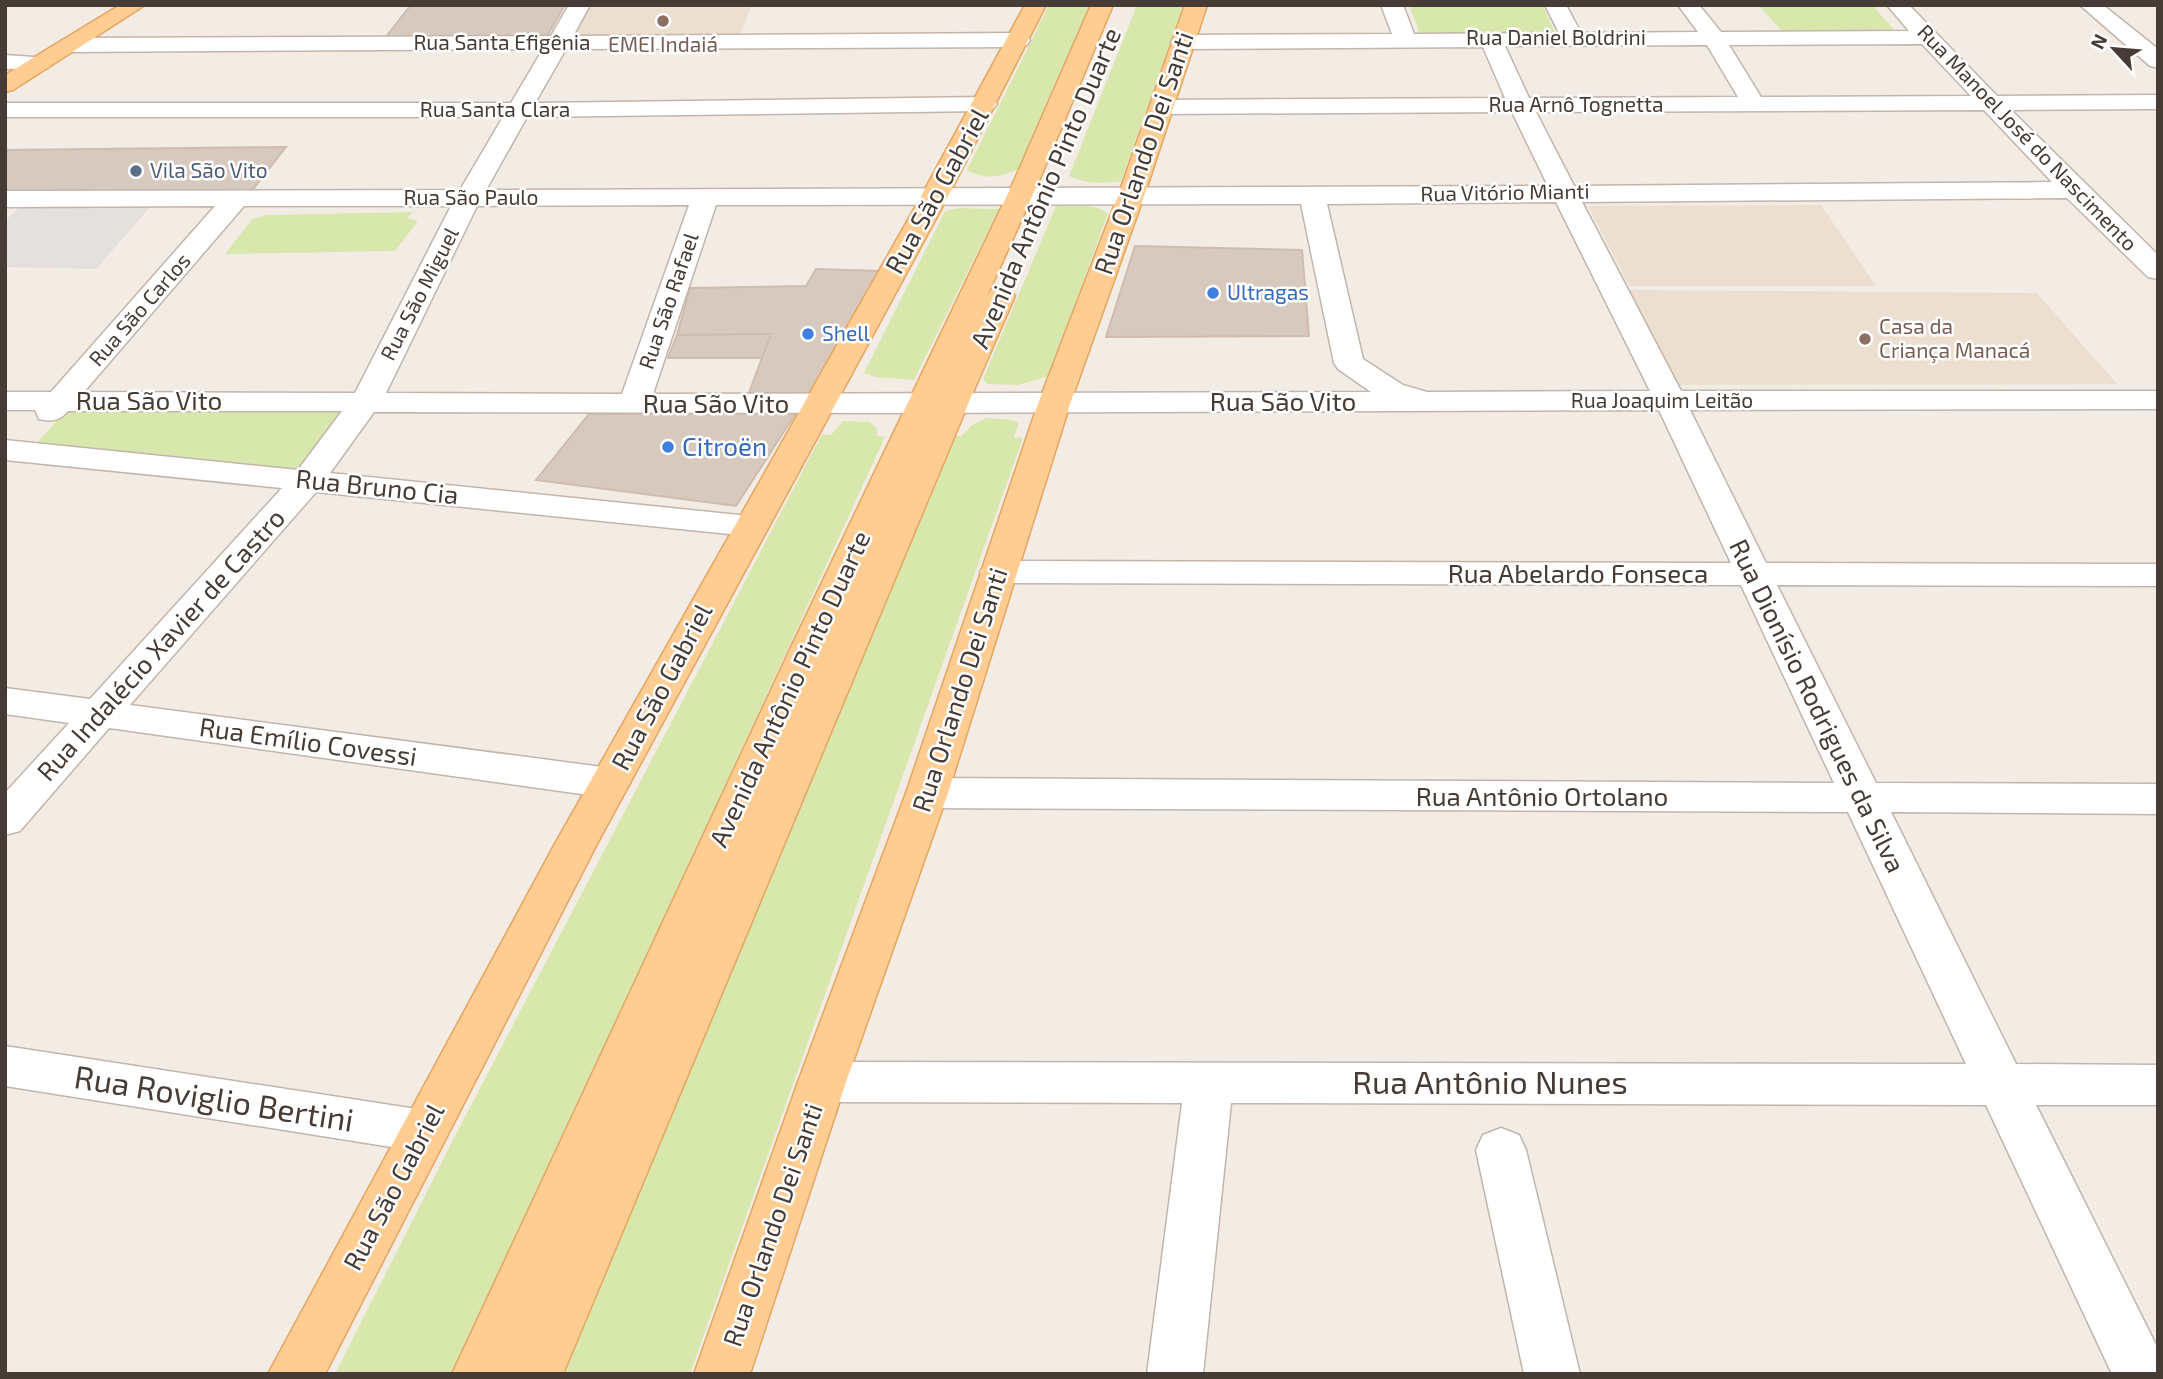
<svg xmlns="http://www.w3.org/2000/svg" width="2163" height="1379" font-family="'Exo 2',sans-serif">
  <style>
    .education { fill: #eddfcf }
    .green { fill: #d8e8ad }
    .parking { fill: #e4e0de }
    .building { fill: #d8c9be; stroke: #d0bcae; stroke-width: 2 }
    .lines { fill: none; stroke-linecap: round; stroke-linejoin: round }
    .minor-casing { stroke: #c2b5ab; stroke-width: 3 }
    .major-casing { stroke: #e6a661; stroke-width: 3 }
    .minor { fill: #fff; fill-rule: evenodd }
    .major { fill: #ffcc92; fill-rule: evenodd }
    .education-dot { fill: #8d6e63; stroke: #fff; stroke-width: 2.5 }
    .service-dot { fill: #5c6f8a; stroke: #fff; stroke-width: 2.5 }
    .shop-dot { fill: #3f7fe0; stroke: #fff; stroke-width: 2.5 }
    .labels { text-anchor: middle; stroke-width: 5; stroke-linejoin: round; paint-order: stroke }
    .far-street-label { font-size: 21px; fill: #463c35; stroke: #fff }
    .far-education-label { font-size: 21px; fill: #785e54; stroke: #fff }
    .far-service-label { font-size: 21px; fill: #4e5e75; stroke: #fff; text-anchor: start }
    .far-shop-label { font-size: 21px; fill: #366cbe; stroke: #fff; text-anchor: start }
    .street-label { font-size: 26px; fill: #463c35; stroke: #fff }
    .shop-label { font-size: 26px; fill: #366cbe; stroke: #fff; text-anchor: start }
    .near-street-label { font-size: 32px; fill: #463c35; stroke: #fff }
  </style>
  <rect width="100%" height="100%" fill="#f3ece5"/>
  <path class="education" d="M591 5H752L739 37 569 36Z
    M1821 205 1876 286H1629L1588 206Z
    M1629 290 2037 293 2117 384 1677 385Z"/>
  <path class="green" d="M1049 5H1095L1021 168C1001 177 987 181 967 170Z
    M1137 5H1184L1121 181C1101 184 1087 184 1069 176Z
    M1409 5H1543L1556 35 1420 34Z
    M1758 5H1872L1895 31 1781 30Z
    M1078 205 1098 208 1108 213 1049 376 1018 385 987 384 983 379 1056 206Z
    M959 208 999 209 914 380 876 377 864 373 945 211Z
    M413 212 407 218 418 221 395 251 225 254 252 219 267 215Z
    M69 407 347 410 297 473 33 447Z
    M985 418 1012 420 1019 423 1014 437 1023 438 690 1374H564L953 436H961L971 426Z
    M843 421 870 422 877 429V436L885 437 455 1374H335L456 1134 822 434 831 435Z"/>
  <path class="parking" d="M151 206 96 269 5 267V221L20 207Z"/>
  <path class="building" d="M411 5H565L546 38H385Z
    M286 147 251 192 5 193V150Z
    M1135 246 1302 250 1309 336 1106 337Z
    M816 269 880 271 814 397 747 398 771 334 677 335 690 288 806 286Z
    M771 334 762 358H668L677 335Z
    M796 413 736 506 536 480 589 414Z"/>
  <g class="lines">
    <g class="minor-casing">
      <path id="minor" d="M569 5H590L573 36 1019 33 1027 35 1030 40 1027 45 1019 47 566 49 535 103 985 97 993 99 997 104 993 109 985 111 527 117 486 190 1548 186 1512 112 1162 114 1154 112 1150 107 1154 102 1162 100 1505 98 1483 47 1182 49 1174 47 1171 42 1174 37 1182 35 1392 34 1381 5H1403L1414 34 1559 33 1545 5H1566L1581 33 1698 32 1678 5H1699L1721 32 1909 31 1887 5H1909L1997 96 2158 95V109L2011 110 2158 255V279L2148 277 2067 198 1582 202 1681 391H2158V409L1690 410 1766 563 2158 564V586L1777 585 1876 783 2158 784V814L1891 812 2016 1064 2158 1065V1105H2036L2158 1349V1374H2112L1986 1105 1231 1103 1203 1374H1147L1182 1103 822 1102 805 1096 798 1082 805 1068 822 1062 1966 1064 1848 812 927 808 912 803 906 793 912 783 927 778 1834 783 1741 585 998 583 985 580 980 572 985 564 998 561 1731 563 1659 410 920 413 374 412 330 473 749 516 761 519 766 526 761 533 749 536 316 492 130 705 610 768 624 773 630 783 624 793 610 798 109 728 20 831 5 835V793L69 723 5 714V688L90 699 282 488 5 460V440L298 470 342 411H68C59 421 52 422 39 419L35 410H5V392H51L215 206 5 207V191L460 190 503 117H5V103H511L543 49 70 52 62 50 59 45 62 40 70 38 551 36ZM1922 44 1971 96 1761 97 1729 45ZM1707 45 1738 97 1529 98 1505 46ZM1984 110 2052 182 1574 186 1536 112ZM1556 202 1650 391 1427 392 1403 385 1363 359 1327 204ZM1301 204 1334 363 1338 369 1371 392 653 394 716 205ZM689 205 622 394 386 393 477 206ZM244 206H451L355 393 84 392Z
        M2080 5H2103L2158 49V68L2150 66Z
        M5 55 48 58 51 63 48 68 5 69Z
        M5 1046 423 1110 441 1116 448 1131 441 1146 423 1152 5 1086Z
        M1501 1128 1519 1135 1526 1150 1580 1374H1524L1476 1150 1483 1135Z"/>
    </g>
    <g class="major-casing">
      <path id="major" d="M120 5H145L13 90 5 92V75Z
        M1025 5H1046L945 202 598 842 325 1374H268L556 842 918 202Z
        M1091 5H1113L1039 181 987 296 991 290 1001 287 1011 290 1015 296 968 404 563 1374H452L793 643 1014 181Z
        M1185 5H1207L1144 196 1070 404 948 793 846 1082 750 1374H694L798 1082 906 793 1038 404 1118 196Z"/>
    </g>
    <use href="#minor" class="minor"/>
    <use href="#major" class="major"/>
  </g>
  <g class="education-dot">
    <circle cx="663" cy="21" r="7"/>
    <circle cx="1865" cy="339" r="7"/>
  </g>
  <circle class="service-dot" cx="136" cy="171" r="7"/>
  <g class="shop-dot">
    <circle cx="1213" cy="293" r="7"/>
    <circle cx="808" cy="334" r="7"/>
    <circle cx="668" cy="447" r="7"/>
  </g>
  <g class="labels">
    <g class="far-street-label">
      <text x="1556" y="45">Rua Daniel Boldrini</text>
      <text x="502" y="50">Rua Santa Efigênia</text>
      <text x="1576" y="112">Rua Arnô Tognetta</text>
      <text x="495" y="117">Rua Santa Clara</text>
      <text transform="translate(2027 138) rotate(46)" y="7">Rua Manoel José do Nascimento</text>
      <text transform="translate(1505 193) rotate(-1)" y="7">Rua Vitório Mianti</text>
      <text x="471" y="205">Rua São Paulo</text>
      <text transform="translate(420 294) rotate(-63)" y="7">Rua São Miguel</text>
      <text transform="translate(669 301) rotate(-71)" y="7">Rua São Rafael</text>
      <text transform="translate(140 310) rotate(-49)" y="7">Rua São Carlos</text>
      <text x="1662" y="408">Rua Joaquim Leitão</text>
    </g>
    <g class="far-education-label">
      <text x="663" y="52">EMEI Indaiá</text>
      <text x="1879" y="334" text-anchor="start">Casa da<tspan x="1879" dy="24">Criança Manacá</tspan></text>
    </g>
    <g class="far-service-label">
      <text x="150" y="178">Vila São Vito</text>
    </g>
    <g class="far-shop-label">
      <text x="1227" y="300">Ultragas</text>
      <text x="822" y="341">Shell</text>
    </g>
    <g class="street-label">
      <text transform="translate(1144 153) rotate(-71)" y="9">Rua Orlando Dei Santi</text>
      <text transform="translate(1046 188) rotate(-67)" y="9">Avenida Antônio Pinto Duarte</text>
      <text transform="translate(937 191) rotate(-61)" y="9">Rua São Gabriel</text>
      <text x="149" y="410">Rua São Vito</text>
      <text x="1283" y="411">Rua São Vito</text>
      <text x="716" y="413">Rua São Vito</text>
      <text transform="translate(377 487) rotate(6)" y="9">Rua Bruno Cia</text>
      <text x="1578" y="583">Rua Abelardo Fonseca</text>
      <text transform="translate(161 645) rotate(-48)" y="9">Rua Indalécio Xavier de Castro</text>
      <text transform="translate(662 687) rotate(-62)" y="9">Rua São Gabriel</text>
      <text transform="translate(790 689) rotate(-65)" y="9">Avenida Antônio Pinto Duarte</text>
      <text transform="translate(960 690) rotate(-72)" y="9">Rua Orlando Dei Santi</text>
      <text transform="translate(1817 706) rotate(64)" y="9">Rua Dionísio Rodrigues da Silva</text>
      <text transform="translate(308 742) rotate(8)" y="9">Rua Emílio Covessi</text>
      <text x="1542" y="806">Rua Antônio Ortolano</text>
      <text transform="translate(394 1187) rotate(-62)" y="9">Rua São Gabriel</text>
      <text transform="translate(773 1225) rotate(-71)" y="9">Rua Orlando Dei Santi</text>
    </g>
    <g class="shop-label">
      <text x="682" y="456">Citroën</text>
    </g>
    <g class="near-street-label">
      <text x="1490" y="1094">Rua Antônio Nunes</text>
      <text transform="translate(214 1099) rotate(9)" y="11">Rua Roviglio Bertini</text>
    </g>
  </g>
  <rect width="2163" height="1379" fill="none" stroke="#463c35" stroke-width="14"/>
  <g transform="translate(2114 49) rotate(296)" stroke="#ffffff" stroke-width="5" paint-order="stroke">
  <path d="M0-5L12 26L0 18L-12 26Z" fill="#463c35"/>
  <text y="-10" font-size="19" font-weight="bold" text-anchor="middle" fill="#463c35">N</text>
  </g>
</svg>
